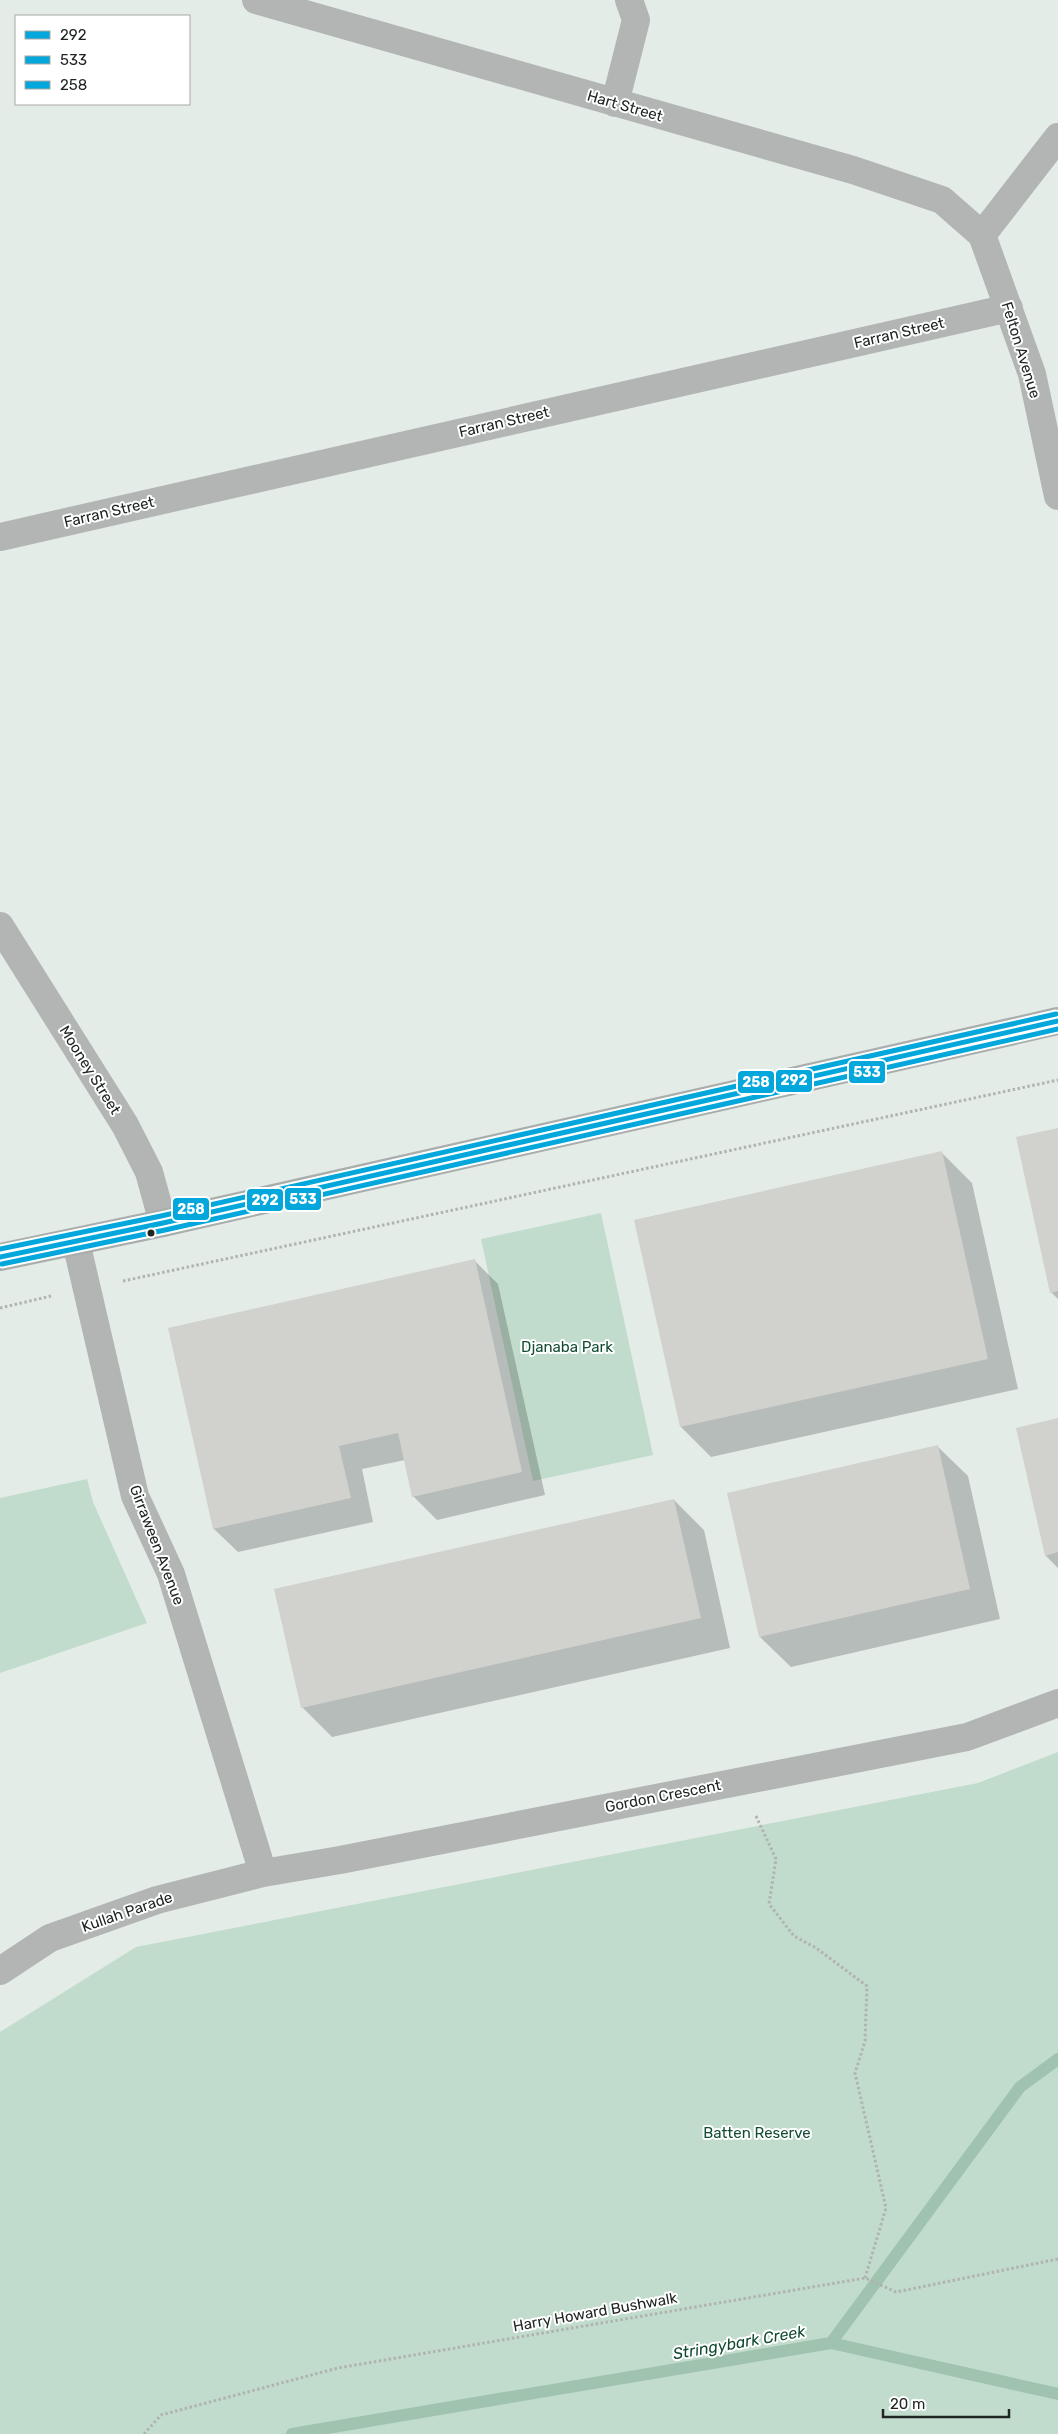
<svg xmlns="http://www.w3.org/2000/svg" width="1058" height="2434" font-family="Rubik,sans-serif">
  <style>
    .green { fill: #c1dccc }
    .shadow { fill: #0003 }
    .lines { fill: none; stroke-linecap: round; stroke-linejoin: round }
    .stream { stroke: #a0c3af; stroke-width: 12 }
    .building { fill: #d1d1ce }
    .path { stroke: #b0b3b2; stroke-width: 3; stroke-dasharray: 2.5 2.5; stroke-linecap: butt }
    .minor { stroke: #b2b5b3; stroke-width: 28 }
    .major { stroke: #a9adac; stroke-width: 28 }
    .bus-1-casing { stroke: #fff; stroke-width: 9 }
    .bus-2-casing { stroke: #fff; stroke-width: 9 }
    .bus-3-casing { stroke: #fff; stroke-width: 9 }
    .bus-1 { stroke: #03a7db; stroke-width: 5 }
    .bus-2 { stroke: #03a7db; stroke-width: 5 }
    .bus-3 { stroke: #03a7db; stroke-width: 5 }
    .bus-dot { fill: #212623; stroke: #fff; stroke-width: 2 }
    .labels { text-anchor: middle; stroke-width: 4; stroke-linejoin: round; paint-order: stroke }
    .street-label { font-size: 15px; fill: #212623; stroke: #fff }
    .park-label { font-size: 15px; fill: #134d33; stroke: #fff }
    .water-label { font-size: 16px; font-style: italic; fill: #104a30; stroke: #fff }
    .line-badge { stroke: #fff; stroke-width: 2 }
    .badge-label { font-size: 14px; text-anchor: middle; font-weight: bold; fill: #fff }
  </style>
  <rect width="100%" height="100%" fill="#e4ece8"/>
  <path class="green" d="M601 1213 653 1455 533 1481 481 1239Z
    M87 1479 93 1502 147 1623 0 1673V1498Z
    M1058 1752V2434H0V2032L136 1947 978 1783Z"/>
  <path class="shadow" d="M1058 1130V1299L1051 1292Z
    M942 1153 972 1183 1018 1389 711 1457 681 1427Z
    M474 1260 498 1284 545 1495 437 1520 413 1496 405 1460 362 1469 373 1522 238 1552 214 1529Z
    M1058 1419V1568L1046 1556 1018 1428Z
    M937 1446 968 1476 1000 1619 791 1667 760 1637Z
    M674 1500 704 1530 730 1648 332 1737 302 1707Z"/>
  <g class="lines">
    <path class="stream" d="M831 2343 1058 2394
      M292 2434 831 2343 1020 2087 1058 2059"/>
  </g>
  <path class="building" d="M1058 1128V1291L1050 1293 1016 1137Z
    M942 1151 988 1359 680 1427 634 1220Z
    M475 1259 522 1472 412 1497 398 1433 339 1446 351 1498 213 1529 168 1328Z
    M1058 1418V1552L1045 1556 1016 1428Z
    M938 1445 970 1589 759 1637 727 1493Z
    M674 1499 701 1618 301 1708 274 1589Z"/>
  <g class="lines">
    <path class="path" d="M123 1281 1058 1080
      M0 1308 51 1296
      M756 1816 776 1859 769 1904 794 1936 816 1948 867 1986 865 2041 855 2073 886 2208 865 2278
      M144 2434 161 2415 338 2368 865 2278 896 2292 1058 2259"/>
    <path class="minor" d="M256 0 853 170 942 200 982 235 1032 374 1058 496
      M615 103 636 20 629 0
      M982 235 1058 137
      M0 537 1009 308
      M0 926 125 1125 149 1172 163 1223
      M76 1242 135 1496 171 1574 263 1873
      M0 1971 50 1938 157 1900 263 1873 340 1860 967 1737 1058 1703"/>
    <path class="major" d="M0 1257 163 1223 1058 1021"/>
    <g class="bus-1-casing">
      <path id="bus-1" d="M0 1257 163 1223 1058 1021"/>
    </g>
    <g class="bus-2-casing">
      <path id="bus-2" d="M2 1264 165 1230 1058 1029"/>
    </g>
    <g class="bus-3-casing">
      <path id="bus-3" d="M0 1249 161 1216 1056 1014"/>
    </g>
    <use href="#bus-1" class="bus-1"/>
    <use href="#bus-2" class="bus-2"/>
    <use href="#bus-3" class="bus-3"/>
  </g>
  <circle class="bus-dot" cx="151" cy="1233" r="4.5"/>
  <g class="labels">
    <g class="street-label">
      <text transform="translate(625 106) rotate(16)" y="5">Hart Street</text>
      <text transform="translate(899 333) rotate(-13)" y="5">Farran Street</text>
      <text transform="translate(1021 350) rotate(73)" y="5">Felton Avenue</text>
      <text transform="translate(504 422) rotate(-13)" y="5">Farran Street</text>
      <text transform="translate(109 512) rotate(-13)" y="5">Farran Street</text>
      <text transform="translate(90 1070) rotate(58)" y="5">Mooney Street</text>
      <text transform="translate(157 1545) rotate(69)" y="5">Girraween Avenue</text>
      <text transform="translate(663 1796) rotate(-11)" y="5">Gordon Crescent</text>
      <text transform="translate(127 1912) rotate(-19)" y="5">Kullah Parade</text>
      <text transform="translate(595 2312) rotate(-10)" y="5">Harry Howard Bushwalk</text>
    </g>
    <g class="park-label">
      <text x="567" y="1352">Djanaba Park</text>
      <text x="757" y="2138">Batten Reserve</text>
    </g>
    <g class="water-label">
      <text transform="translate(739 2342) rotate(-10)" y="6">Stringybark Creek</text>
    </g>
  </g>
  <g class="line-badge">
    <rect x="848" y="1060" width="38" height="24" rx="5" fill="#03a7db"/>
    <rect x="775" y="1069" width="38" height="24" rx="5" fill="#03a7db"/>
    <rect x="737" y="1070" width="38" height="24" rx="5" fill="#03a7db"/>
    <rect x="284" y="1187" width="38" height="24" rx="5" fill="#03a7db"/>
    <rect x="246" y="1188" width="38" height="24" rx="5" fill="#03a7db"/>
    <rect x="172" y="1197" width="38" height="24" rx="5" fill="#03a7db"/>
  </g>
  <g class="badge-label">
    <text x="867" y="1077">533</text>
    <text x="794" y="1085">292</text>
    <text x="756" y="1087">258</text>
    <text x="303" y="1204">533</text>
    <text x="265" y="1205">292</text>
    <text x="191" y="1214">258</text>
  </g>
  <rect x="15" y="15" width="175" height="90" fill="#ffffff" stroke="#a6a8a7"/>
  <rect x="25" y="31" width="25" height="8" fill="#03a7db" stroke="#a6a8a7"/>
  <text x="60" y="40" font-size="15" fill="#212623">292</text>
  <rect x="25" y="56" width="25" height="8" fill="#03a7db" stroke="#a6a8a7"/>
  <text x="60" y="65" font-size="15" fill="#212623">533</text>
  <rect x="25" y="81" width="25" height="8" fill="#03a7db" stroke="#a6a8a7"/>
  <text x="60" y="90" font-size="15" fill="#212623">258</text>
  <path d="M883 2409v8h126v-8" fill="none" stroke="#212623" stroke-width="2.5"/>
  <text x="890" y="2409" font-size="15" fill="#212623" stroke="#ffffff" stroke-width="4" paint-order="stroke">20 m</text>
</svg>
